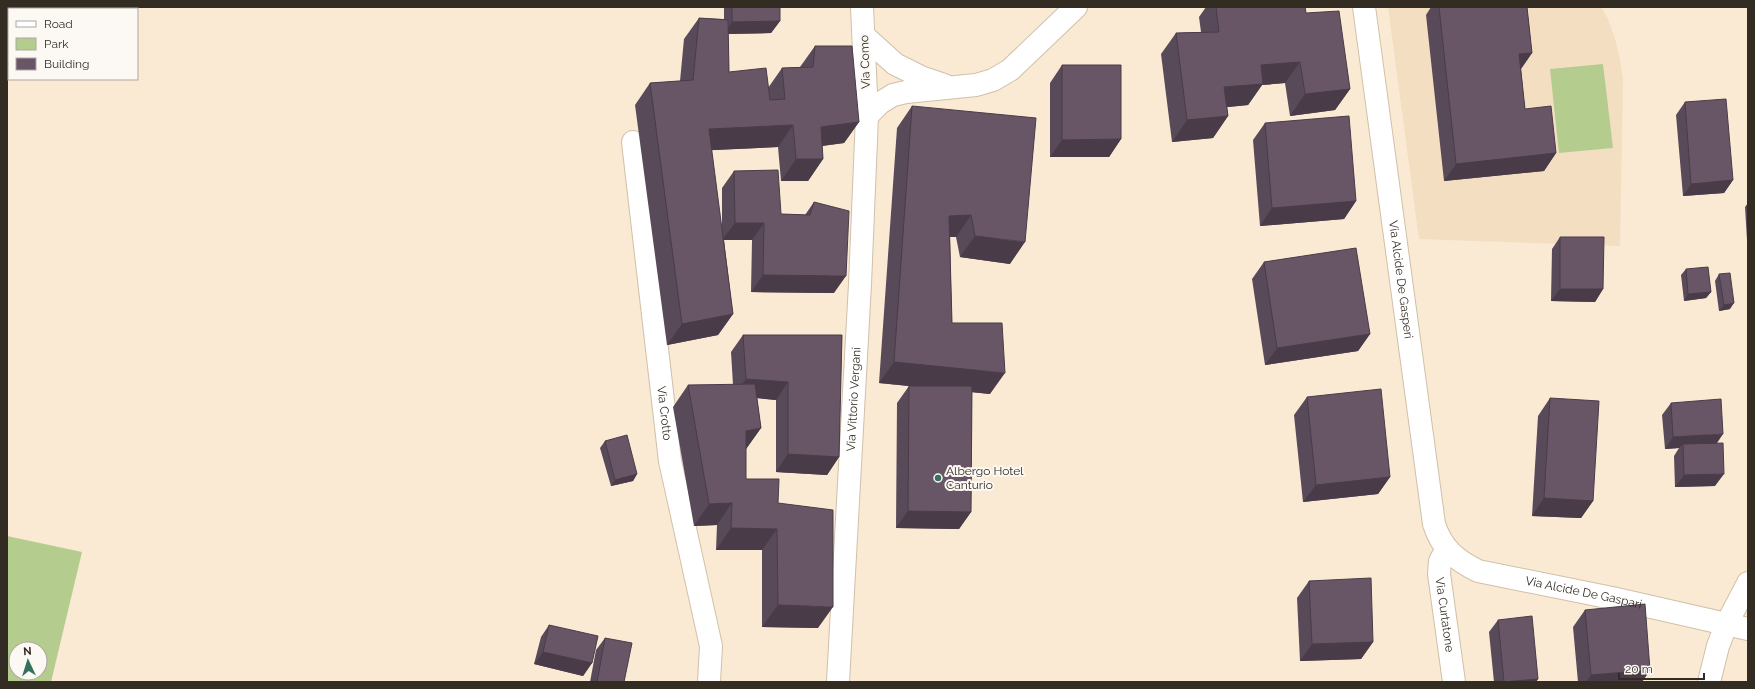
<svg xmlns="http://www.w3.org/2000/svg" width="1755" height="689" font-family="Raleway,sans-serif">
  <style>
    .built { fill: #f4dec2 }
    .green { fill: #b4cd8f; fill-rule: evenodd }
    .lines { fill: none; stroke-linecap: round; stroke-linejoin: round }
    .minor-casing { stroke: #d0c0aa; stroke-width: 24 }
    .minor { stroke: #fff; stroke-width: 22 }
    .wall { fill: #594a59 }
    .shaded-wall { fill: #493c48 }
    .building { fill: #685667; stroke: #493c48 }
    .poi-dot { fill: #35715c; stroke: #fcf9f4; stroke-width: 1.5 }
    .labels { text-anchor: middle; stroke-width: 4; stroke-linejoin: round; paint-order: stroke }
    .street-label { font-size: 12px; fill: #322c23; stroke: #fcf9f4 }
    .poi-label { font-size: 12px; fill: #322c23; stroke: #fcf9f4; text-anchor: start }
  </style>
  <rect width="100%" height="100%" fill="#fae9d3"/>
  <path class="built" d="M1388 7H1601L1608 19 1615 39 1620 59 1623 80 1620 246 1419 239Z"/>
  <path class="green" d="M1603 64 1613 148 1559 153 1550 69Z
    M7 536 82 552 51 682H7ZM16 649H40V673H16Z"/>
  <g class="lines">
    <g class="minor-casing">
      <g id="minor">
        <path id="s1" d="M1364 7 1434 524C1442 549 1456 560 1478 571L1612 598 1748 629"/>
        <path d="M864 36 895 64 923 78 944 85"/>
        <path d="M867 116 880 103 893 95 906 92 976 85 993 80 1010 70 1076 7"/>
        <path id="s2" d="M633 142 670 461 711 646 709 682"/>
        <path id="s3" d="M1447 549 1440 561 1439 574 1454 682"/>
        <path id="s4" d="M838 682 860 284 867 116 862 7"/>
        <path d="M1709 682 1718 646 1726 625 1748 583"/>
      </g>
    </g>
    <use href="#minor" class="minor"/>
  </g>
  <path class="wall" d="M724 7H780V21L771 33 728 34 729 72 768 88 782 68 800 67 815 46 859 122 844 143 822 146 823 159 808 181H781L778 147 711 150 722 232V188L734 171 781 214 805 215 814 202 834 293 751 292 752 240H724L733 314 718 335 667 345 635 105 650 83 680 81 684 39 699 18 724 19Z
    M1206 7H1305L1306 13 1350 89 1335 110 1290 116 1285 83 1262 85 1248 105 1227 107 1228 116 1213 138 1172 142 1161 54 1176 33 1201 32 1199 17Z
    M1431 7H1527L1532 53 1521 69 1525 109 1556 153 1544 171 1444 181 1426 15Z
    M1062 65 1121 139 1109 157H1050V83Z
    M1685 102 1733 180 1724 193 1683 196 1676 115Z
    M912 106 1010 264 960 257 956 237H950L952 323 990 394 972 392 971 512 959 529 896 528 897 403 909 386 879 383 897 128Z
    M1265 123 1356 201 1344 219 1260 226 1253 140Z
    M1748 203V239L1747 240 1745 207Z
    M1560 237 1603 289 1595 302 1551 301 1552 249Z
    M1264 262 1370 334 1358 351 1265 365 1252 279Z
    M1686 269 1711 292 1706 298 1684 301 1681 275Z
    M1719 274 1730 309 1719 311 1715 281Z
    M743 335H842L839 457 827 475 776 472V400L757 398 761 428 746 449V479L778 503 818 628 762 627V550H716L717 525 694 526 673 407 688 385H733L731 352Z
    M1307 397 1390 477 1378 494 1303 502 1294 415Z
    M1550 398 1593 501 1581 518 1532 516 1538 416Z
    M1671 403 1717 443 1715 486 1675 487 1674 456 1679 448 1665 449 1662 415Z
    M605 441 637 474 633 481 611 486 600 448Z
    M1309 581 1373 642 1361 659 1300 661 1297 598Z
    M1585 610 1650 670 1642 682H1578L1573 627Z
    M1498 620 1538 679 1536 682H1494L1489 632Z
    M549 625 592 663 583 676 534 664 541 637Z
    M605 638 624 682H590L596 650Z"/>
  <path class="shaded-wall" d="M780 21 771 33 724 34 732 22Z
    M1532 53 1520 70 1519 54Z
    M1300 62 1285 83 1262 85 1248 105 1209 109 1224 87 1261 65Z
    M1350 89 1335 110 1290 116 1305 94Z
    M1228 116 1213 138 1172 142 1187 120Z
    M859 122 844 143 806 148 821 127Z
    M793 125 778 147 694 151 709 129Z
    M1121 139 1109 157H1050L1062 140Z
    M1556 153 1544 171 1444 181 1456 164Z
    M796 159H823L808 181H781Z
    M1733 180 1724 193 1683 196 1691 184Z
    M1356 201 1344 219 1260 226 1272 208Z
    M971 215 956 237H934L949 216Z
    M735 223H764L752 240H722Z
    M975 236 1025 242 1010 264 960 257Z
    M763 275 846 276 834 293 751 292Z
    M1560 289H1603L1595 302 1551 301Z
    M1711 292 1706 298 1684 301 1688 294Z
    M1734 303 1730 309 1719 311 1724 305Z
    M733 314 718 335 667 345 682 324Z
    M1370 334 1358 351 1265 365 1277 348Z
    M894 362 1005 373 990 394 879 383Z
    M746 379 788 382 776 400 734 396Z
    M761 428 746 449V431Z
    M1723 434 1715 446 1683 444 1679 448 1665 449 1673 437Z
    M788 454 839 457 827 475 776 472Z
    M637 474 633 481 611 486 615 480Z
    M1724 474 1715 486 1675 487 1684 475Z
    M1390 477 1378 494 1303 502 1316 485Z
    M1544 498 1593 501 1581 518 1532 516Z
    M732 503 717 525 694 526 709 504Z
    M908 511 971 512 959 529 896 528Z
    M731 528 777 529 762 550H716Z
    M778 605 833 607 818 628 762 627Z
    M1373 642 1361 659 1300 661 1312 644Z
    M543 652 592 663 583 676 534 664Z
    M1650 670 1642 682H1586L1591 675Z
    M1538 679 1536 682H1508Z"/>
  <path class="building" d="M732 7H780V21L732 22Z
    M1216 7H1305L1306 13 1339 11 1350 89 1305 94 1300 62 1261 65 1263 84 1224 87 1228 116 1187 120 1176 33 1219 32Z
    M1439 7H1527L1532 53 1519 54 1525 109 1551 106 1556 153 1456 164Z
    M699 18 728 20 729 72 766 68 770 100 785 99 782 68 813 67 815 46H852L859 122 821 127 823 159H796L793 125 709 129 733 314 682 324 650 83 693 80Z
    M1062 65H1121V139L1062 140Z
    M1726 99 1733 180 1691 184 1685 102Z
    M912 106 1036 118 1025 242 975 236 971 215 949 216 952 323H1002L1005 373 894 362Z
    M1349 116 1356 201 1272 208 1265 123Z
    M778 170 781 214 810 215 814 202 849 211 846 276 763 275 764 223H735L734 171Z
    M1560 237H1604L1603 289H1560Z
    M1356 248 1370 334 1277 348 1264 262Z
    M1708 267 1711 292 1688 294 1686 269Z
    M1730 273 1734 303 1724 305 1719 274Z
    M743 335H842L839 457 788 454V382L746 379Z
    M755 384 761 428 746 431V479H779L778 503 833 510V607L778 605 777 529 731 528 732 503 709 504 688 385Z
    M909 386H972L971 512 908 511Z
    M1381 389 1390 477 1316 485 1307 397Z
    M1550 398 1599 401 1593 501 1544 498Z
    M1721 399 1723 434 1673 437 1671 403Z
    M627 435 637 474 615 480 605 441Z
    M1723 443 1724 474 1684 475 1683 444Z
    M1371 578 1373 642 1312 644 1309 581Z
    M1645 604 1650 670 1591 675 1585 610Z
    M1532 616 1538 679 1504 682 1498 620Z
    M549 625 598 636 592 663 543 652Z
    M605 638 632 643 624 682H597Z"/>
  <circle class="poi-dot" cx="938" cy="478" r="4"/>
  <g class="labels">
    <g class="street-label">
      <text transform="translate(865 62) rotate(-92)" y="4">Via Como</text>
      <text dy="4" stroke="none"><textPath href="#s1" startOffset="275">Via Alcide De Gasperi</textPath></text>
      <text dy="4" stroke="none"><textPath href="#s4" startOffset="283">Via Vittorio Vergani</textPath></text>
      <text dy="4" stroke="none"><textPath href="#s2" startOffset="273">Via Crotto</textPath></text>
      <text dy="4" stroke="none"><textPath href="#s1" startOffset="696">Via Alcide De Gaspari</textPath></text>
      <text dy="4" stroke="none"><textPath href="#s3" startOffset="68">Via Curtatone</textPath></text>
    </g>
    <g class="poi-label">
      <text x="946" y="475">Albergo Hotel<tspan x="946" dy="14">Canturio</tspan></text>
    </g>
  </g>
  <rect width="1755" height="689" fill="none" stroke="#322c23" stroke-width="16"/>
  <rect x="8" y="8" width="130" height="72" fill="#fcf9f4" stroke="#aba7a0"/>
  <rect x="16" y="21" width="20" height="6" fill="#ffffff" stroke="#aba7a0"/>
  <text x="44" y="28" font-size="12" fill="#322c23">Road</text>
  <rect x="16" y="38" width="20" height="12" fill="#b4cd8f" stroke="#aba7a0"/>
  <text x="44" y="48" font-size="12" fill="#322c23">Park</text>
  <rect x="16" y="58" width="20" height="12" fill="#685667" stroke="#aba7a0"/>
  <text x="44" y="68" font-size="12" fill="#322c23">Building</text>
  <g transform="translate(28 661) rotate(356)"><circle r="19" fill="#fcf9f4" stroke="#aba7a0"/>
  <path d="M0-3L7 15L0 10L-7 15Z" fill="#35715c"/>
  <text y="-6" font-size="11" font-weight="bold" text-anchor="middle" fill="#322c23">N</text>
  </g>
  <path d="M1619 673v6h85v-6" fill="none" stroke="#322c23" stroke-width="2"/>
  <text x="1625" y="673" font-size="12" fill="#322c23" stroke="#fcf9f4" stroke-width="3" paint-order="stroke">20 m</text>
</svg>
